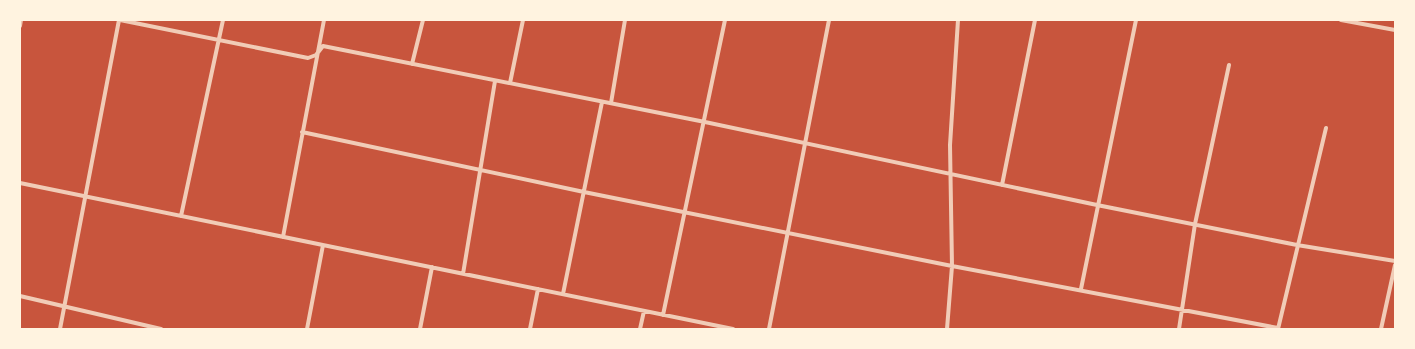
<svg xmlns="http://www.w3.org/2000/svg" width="1415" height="349" font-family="Signika,sans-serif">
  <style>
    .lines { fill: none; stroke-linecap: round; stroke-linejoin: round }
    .minor { stroke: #f1ccb7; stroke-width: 4 }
  </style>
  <rect width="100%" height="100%" fill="#c8553d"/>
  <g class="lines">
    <path class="minor" d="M120 20 308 58 316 55 323 46 705 122 1097 205 1297 245 1395 261
      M1341 20 1395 30
      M20 26 21 20
      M412 64 423 20
      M510 83 523 20
      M611 103 625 20
      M302 132 584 192 952 266 1278 328
      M20 183 733 329
      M1002 185 1035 20
      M181 216 223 20
      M283 237 324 20
      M463 274 495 81
      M1081 289 1136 20
      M563 294 602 102
      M20 296 161 329
      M663 315 725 20
      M60 329 119 20
      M307 329 323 245
      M420 329 432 267
      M530 329 538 289
      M640 329 644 311
      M769 329 829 20
      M947 329 952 266 950 145 958 20
      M1179 329 1195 224 1229 65
      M1278 329 1326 128
      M1381 329 1395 265"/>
  </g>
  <rect width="1415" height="349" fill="none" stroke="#fff3e0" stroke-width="42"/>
</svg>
